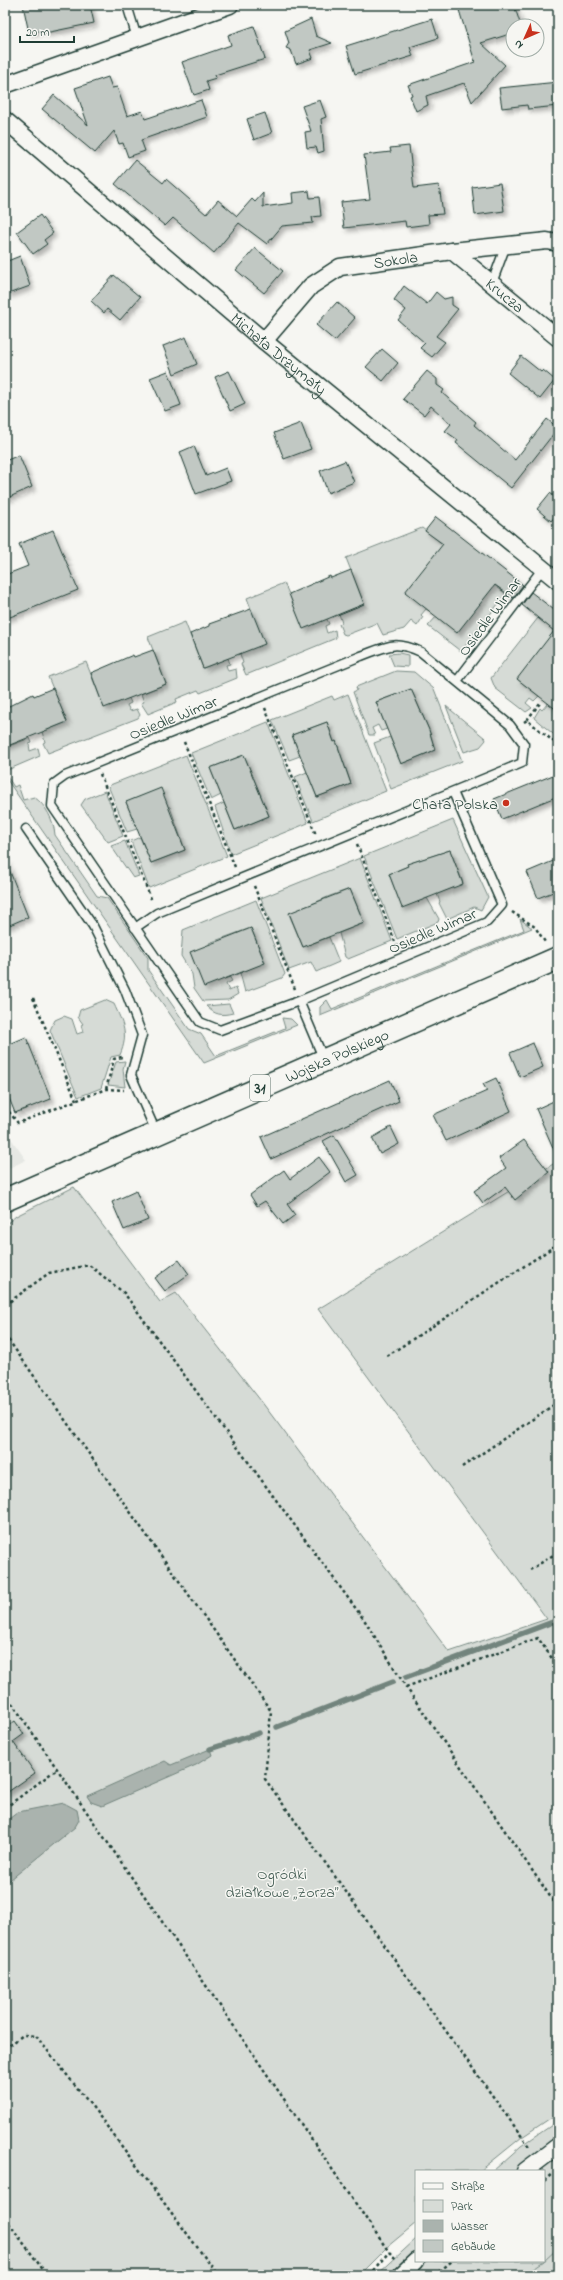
<svg xmlns="http://www.w3.org/2000/svg" width="563" height="2280" font-family="'Indie Flower',sans-serif">
  <style>
    .built { fill: #e6e8e4 }
    .green { fill: #d6dbd6; stroke: #7a8c85 }
    .forest { fill: url(#forest-firs); stroke: #7a8c85 }
    .water { fill: #aab3ae; stroke: #72847d }
    .lines { fill: none; stroke-linecap: round; stroke-linejoin: round }
    .stream { stroke: #72847d; stroke-width: 5.5 }
    .building { fill: #c1c8c3; stroke: #1f3d34; filter: url(#shadow) }
    .lane-casing { stroke: #1f3d34; stroke-width: 11 }
    .street-casing { stroke: #1f3d34; stroke-width: 19 }
    .primary-casing { stroke: #1f3d34; stroke-width: 25 }
    .path { stroke: #1f3d34; stroke-width: 2.5; stroke-dasharray: 3 3; stroke-linecap: butt }
    .lane { stroke: #f6f6f2; stroke-width: 8 }
    .street { stroke: #f6f6f2; stroke-width: 16 }
    .primary { stroke: #f6f6f2; stroke-width: 22 }
    .poi-dot { fill: #c8321e; stroke: #f6f6f2; stroke-width: 1.5 }
    .labels { text-anchor: middle; stroke-width: 3; stroke-linejoin: round; paint-order: stroke }
    .shield { fill: #f6f6f2; stroke: #60746d; stroke-width: 1 }
    .shield-label { font-size: 15px; font-weight: bold; fill: #1f3d34 }
    .street-label { font-size: 16px; fill: #1f3d34; stroke: #f6f6f2 }
    .poi-label { font-size: 16px; fill: #1f3d34; stroke: #f6f6f2; text-anchor: end }
    .park-label { font-size: 16px; fill: #445d54; stroke: #f6f6f2 }
  </style>
  <defs>
    <pattern id="forest-firs" width="22" height="20" patternUnits="userSpaceOnUse"><rect width="22" height="20" fill="#d6dbd6"/><path d="M5 1l3.5 6h-7zM16 11l3.5 6h-7z" fill="#b7bdb8"/></pattern>
    <filter id="shadow"><feDropShadow dx="3.5" dy="3.5" stdDeviation="2" flood-color="#0004"/></filter>
  </defs>
  <rect width="100%" height="100%" fill="#f6f6f2"/>
  <filter id="ink" filterUnits="userSpaceOnUse"><feTurbulence type="fractalNoise" baseFrequency=".025" numOctaves="2"/><feDisplacementMap in="SourceGraphic" scale="8" xChannelSelector="R" yChannelSelector="G"/><feConvolveMatrix kernelMatrix="1 2 1 2 8 2 1 2 1" color-interpolation-filters="sRGB"/></filter>
  <g filter="url(#ink)">
    <path class="built" d="M5 1130 26 1160 5 1170Z"/>
    <path class="green" d="M422 528 506 594 462 650H459L428 626 437 616 426 609 421 615 423 617 417 626 411 621 404 629 383 635 377 623 346 635 343 634 339 624 342 623 339 614 364 604 346 558Z
      M284 583 289 594 327 619 329 624 325 626 327 633 335 630 336 638 246 675 241 664 243 663 240 654 251 609 247 598Z
      M538 618 558 634 517 679 539 696 534 701 530 698 526 703 532 708 526 712 495 688 491 678Z
      M185 622 203 668 228 658 230 664 226 665 228 671 236 669 237 678 200 693 198 690 176 699 177 702 148 714 141 703 144 702 141 694 166 684 148 637Z
      M399 653 408 655V667L394 666 389 654Z
      M86 662 104 707 129 698 131 703 127 705 130 711 137 709 140 715 138 718 48 753 43 743 45 742 42 732 67 722 48 677Z
      M396 671 414 672 434 689 462 761 391 789 374 743 390 737 401 764 435 750 429 730 411 689 376 702 387 729 381 731 378 725 372 728 375 735H369L353 692 357 690 356 687Z
      M348 694 386 791 313 821 295 777 307 772 317 797 351 784 336 741 334 742 327 722 292 735 300 756 289 760 272 720 332 696 334 700Z
      M548 703 558 711V738L534 718 540 708 542 710Z
      M446 706 485 738 486 740 480 747 464 752Z
      M268 722 308 823 231 854 215 807 224 803 235 830 269 816 244 755 210 768 221 795 211 800 191 753Z
      M30 738 32 743 29 744 30 751 38 748 40 756 5 771V744L6 747Z
      M186 755 227 856 149 888 131 841 140 837 151 863 185 850 170 807 126 802 137 829 127 832 109 788 110 785Z
      M5 773 14 787 18 785 23 800 34 797C46 805 54 821 55 835L97 896 107 898 148 958V970L189 1029 201 1034 216 1056 285 1028 282 1018 291 1019 297 1025 204 1063 5 777Z
      M105 791 123 836 108 842 81 805 85 799Z
      M453 820 488 897 481 910 474 907 447 919 439 903 440 902 437 894 463 883 450 850 408 864V866L389 874 402 907 427 898 439 919 438 922 397 939 364 856Z
      M125 841 139 876 133 878 111 846Z
      M360 858 392 941 348 959 345 957 339 933 364 923 350 889 330 896 289 914 303 947 329 937 339 962 316 972 311 962 289 970 261 898Z
      M256 900 285 974 282 978 245 992 240 973 265 962 251 928 209 943 232 981 226 984 229 991 236 988 238 994 228 1000 203 1001 194 988 192 974 181 956 183 930Z
      M520 919 532 928 320 1016V1007L327 1000 332 1009 524 930Z
      M105 1000 114 1004C123 1024 129 1034 120 1055L111 1057 101 1088 78 1097 50 1030 55 1020 64 1016 72 1019 77 1034 83 1032 81 1025 83 1024 78 1017 80 1010Z
      M229 1004 233 1013C221 1016 215 1015 206 1006Z
      M125 1061 123 1069 125 1087 108 1085 116 1062Z
      M558 1161V2113L522 2137 480 2171H416V2223L387 2247 359 2275H5V1225L16 1216 74 1187 160 1302 176 1293 261 1401 449 1652 547 1619 318 1309Z
      M558 2121V2275H377L416 2239V2261H544V2171H493L521 2146Z"/>
    <path class="forest" d="M558 2248V2275H523L544 2261Z"/>
    <path class="water" d="M210 1749 212 1755 196 1765 102 1806 91 1802 87 1796 165 1761 171 1765Z
      M64 1803 77 1810 79 1820 75 1827 5 1884V1822L18 1812Z"/>
    <g class="lines">
      <path class="stream" d="M406 1677 558 1620
        M277 1727 393 1682
        M210 1749 259 1733"/>
    </g>
    <path class="building" d="M23 5H90L94 23 45 33 44 30 29 33Z
      M477 5H514L521 26H513V33L481 43 505 65 472 102 464 83 426 96 428 105 416 111 410 96 412 95 408 85 475 62 459 10Z
      M311 19 316 36 332 43 310 50 313 58 296 64 291 50 286 48 289 43 285 31Z
      M432 19 438 38 410 47 413 56 355 74 346 46Z
      M254 26 265 59 215 75 216 78 206 81 209 90 194 95 182 62 231 45 228 35Z
      M108 77 112 88 117 87 127 116 142 111 145 119 201 100 207 117 141 140 145 151 128 157 123 143 119 144 114 131 95 153 42 109 54 95 88 125 75 88Z
      M558 82V106L528 109 527 105 502 108 499 88Z
      M320 100 326 117 321 119 324 151 318 153 316 147 307 148 305 132 311 131 302 106Z
      M265 113 272 133 254 140 247 119Z
      M409 146 414 188 439 185 443 214 428 215 429 224 406 227 405 221 344 228 341 202 370 199 364 155 391 152 390 148Z
      M135 160 163 183 166 179 206 214 218 200 237 216 252 199 255 202 263 193V207L293 203 292 193 309 191 310 198 319 197 321 216 312 217 313 223 282 226 267 244 239 223 214 253 173 218 165 226 115 184Z
      M500 183 504 211 475 215 472 187Z
      M40 215 53 233 44 240 47 244 33 254 17 232Z
      M255 248 283 271 264 293 236 270Z
      M20 256 30 286 8 294 5 286V262Z
      M114 275 140 297 120 320 107 309 104 313 91 301Z
      M404 286 427 304 436 292 444 299 452 297V305L458 309 436 336 445 342 432 357 420 348 425 343 398 320 406 310 394 300Z
      M337 302 355 318 335 341 316 325Z
      M186 337 197 364 174 374 163 346Z
      M382 349 398 363 383 381 366 367Z
      M521 356 541 372 543 370 555 380 540 399 508 373Z
      M168 371 181 405 165 411 150 378Z
      M229 371 245 404 230 411 215 377Z
      M427 371 437 379V385L444 390 442 393 476 422 474 425 515 460 547 419 558 428 511 488 456 443 458 440 445 431 451 424 431 406 424 415 403 399Z
      M301 423 311 449 284 459 274 433Z
      M194 446 206 476 226 468 231 481 196 494 180 452Z
      M19 455 32 487 5 499V461Z
      M345 461 354 482 328 493 320 471Z
      M550 493 558 499V513L551 521 537 509Z
      M436 517 523 585 513 598 495 585 457 633 405 592 443 544 425 531Z
      M53 530 78 590 5 619V575L28 566 19 544Z
      M351 570 364 604 303 629 289 594 330 576 331 578Z
      M531 592 558 613V711L517 679 554 631 522 605Z
      M251 609 265 644 203 668 190 634 209 626V624Z
      M153 650 166 684 104 708 91 673 133 655 134 657Z
      M53 688 67 722 5 747V708L33 694 34 696Z
      M411 689 429 730 435 750 401 764 376 702Z
      M327 722 334 742 336 741 351 784 317 797 292 735Z
      M244 755 269 816 235 830 210 768Z
      M558 773V796L502 819 494 799Z
      M161 788 185 850 151 863 126 802Z
      M450 850 463 884 402 908 389 874 408 866 407 864Z
      M5 859 28 917 5 927Z
      M558 859V890L538 898 527 872Z
      M350 889 364 923 303 947 289 913Z
      M251 928 265 963 204 987 190 952Z
      M26 1037 51 1099 15 1113 5 1088V1046Z
      M533 1043 543 1067 520 1077 510 1053Z
      M496 1078 511 1111 446 1141 433 1115 487 1091 483 1084Z
      M390 1080 399 1101 271 1159 261 1137Z
      M558 1099V1159L536 1109Z
      M391 1127 399 1144 380 1154 372 1138Z
      M334 1135 358 1175 346 1182 323 1141Z
      M524 1140 549 1172 515 1200 505 1187 483 1203 474 1191 506 1168 499 1158Z
      M319 1157 330 1172 287 1204 295 1215 283 1224 265 1201 257 1206 250 1195 284 1170 290 1179Z
      M136 1191 148 1220 124 1230 112 1202Z
      M179 1260 189 1274 165 1291 155 1278Z
      M15 1721 24 1734 13 1742 35 1773 5 1794V1728Z"/>
    <g class="lines">
      <g class="lane-casing">
        <path id="lane" d="M127 5 137 38
          M492 283 506 245
          M457 681 543 568
          M26 829 93 926 125 990 142 1035 131 1075 156 1132
          M135 928 157 913 522 763 524 744 510 725 421 652C394 640 388 646 361 656L65 776 54 784 52 806 200 1022 220 1030 299 1001 487 922 502 905 453 792
          M299 1001 324 1060"/>
      </g>
      <g class="street-casing">
        <g id="street">
          <path d="M5 85 230 5"/>
          <path id="s1" d="M5 120 264 341 558 581"/>
          <path id="s2" d="M452 251 558 338"/>
          <path id="s3" d="M264 341 311 286 340 267 452 251 547 241 558 243"/>
          <path d="M525 2171 558 2146"/>
          <path d="M401 2275 416 2261"/>
        </g>
      </g>
      <g class="primary-casing">
        <g id="primary">
          <path id="s4" d="M5 1200 558 958"/>
        </g>
      </g>
      <path class="path" d="M265 708 316 835
        M527 720 540 703
        M524 722 527 720 558 745
        M184 742 235 867
        M100 774 152 901
        M357 844 397 947
        M254 886 295 989
        M512 912 535 927 545 942
        M33 998 76 1100
        M106 1089 114 1059 122 1057
        M5 1107 18 1123 106 1089 124 1090
        M5 1150 8 1153
        M5 1223 10 1219
        M5 1305 49 1273 89 1265 124 1293 365 1621 406 1687 558 1908
        M5 1335 271 1711 265 1779 530 2148
        M387 1356 558 1244
        M462 1467 558 1402
        M530 1570 558 1552
        M406 1687 538 1638 558 1667
        M5 1693 389 2252 396 2259
        M5 1808 57 1769
        M5 2049 23 2035 36 2036 94 2109 218 2275
        M544 2181 553 2173
        M5 2218 47 2275
        M369 2275 389 2252
        M435 2275 452 2261"/>
      <use href="#lane" class="lane"/>
      <use href="#street" class="street"/>
      <use href="#primary" class="primary"/>
    </g>
  </g>
  <circle class="poi-dot" cx="506" cy="803" r="4"/>
  <g class="labels">
    <rect class="shield" x="250" y="1075" width="20" height="26" rx="3"/>
    <g class="shield-label">
      <text x="260" y="1093">31</text>
    </g>
    <g class="street-label">
      <text dy="6" stroke="none"><textPath href="#s3" startOffset="163">Sokola</textPath></text>
      <text dy="6" stroke="none"><textPath href="#s2" startOffset="69">Krucza</textPath></text>
      <text dy="6" stroke="none"><textPath href="#s1" startOffset="360">Michała Drzymały</textPath></text>
      <text transform="translate(489 616) rotate(-53)" y="6">Osiedle Wimar</text>
      <text transform="translate(173 717) rotate(-22)" y="6">Osiedle Wimar</text>
      <text transform="translate(432 930) rotate(-23)" y="6">Osiedle Wimar</text>
      <text dy="6" stroke="none"><textPath href="#s4" startOffset="362">Wojska Polskiego</textPath></text>
    </g>
    <g class="poi-label">
      <text x="498" y="809">Chata Polska</text>
    </g>
    <g class="park-label">
      <text x="282" y="1879">Ogródki<tspan x="282" dy="18">działkowe „Zorza”</tspan></text>
    </g>
  </g>
  <rect width="563" height="2280" fill="none" stroke="#f6f6f2" stroke-width="20"/>
  <rect x="10" y="10" width="543" height="2260" fill="none" stroke="#1f3d34" stroke-width="1.5" filter="url(#ink)"/>
  <rect x="415" y="2170" width="130" height="92" fill="#f6f6f2" stroke="#a0aca6"/>
  <rect x="423" y="2183" width="20" height="6" fill="#f6f6f2" stroke="#a0aca6"/>
  <text x="451" y="2190" font-size="12" fill="#1f3d34">Straße</text>
  <rect x="423" y="2200" width="20" height="12" fill="#d6dbd6" stroke="#a0aca6"/>
  <text x="451" y="2210" font-size="12" fill="#1f3d34">Park</text>
  <rect x="423" y="2220" width="20" height="12" fill="#aab3ae" stroke="#a0aca6"/>
  <text x="451" y="2230" font-size="12" fill="#1f3d34">Wasser</text>
  <rect x="423" y="2240" width="20" height="12" fill="#c1c8c3" stroke="#a0aca6"/>
  <text x="451" y="2250" font-size="12" fill="#1f3d34">Gebäude</text>
  <g transform="translate(525 38) rotate(225)"><circle r="19" fill="#f6f6f2" stroke="#a0aca6"/>
  <path d="M0-3L7 15L0 10L-7 15Z" fill="#c8321e"/>
  <text y="-6" font-size="11" font-weight="bold" text-anchor="middle" fill="#1f3d34">N</text>
  </g>
  <path d="M20 36v6h54v-6" fill="none" stroke="#1f3d34" stroke-width="2"/>
  <text x="26" y="36" font-size="12" fill="#1f3d34" stroke="#f6f6f2" stroke-width="3" paint-order="stroke">20 m</text>
</svg>
